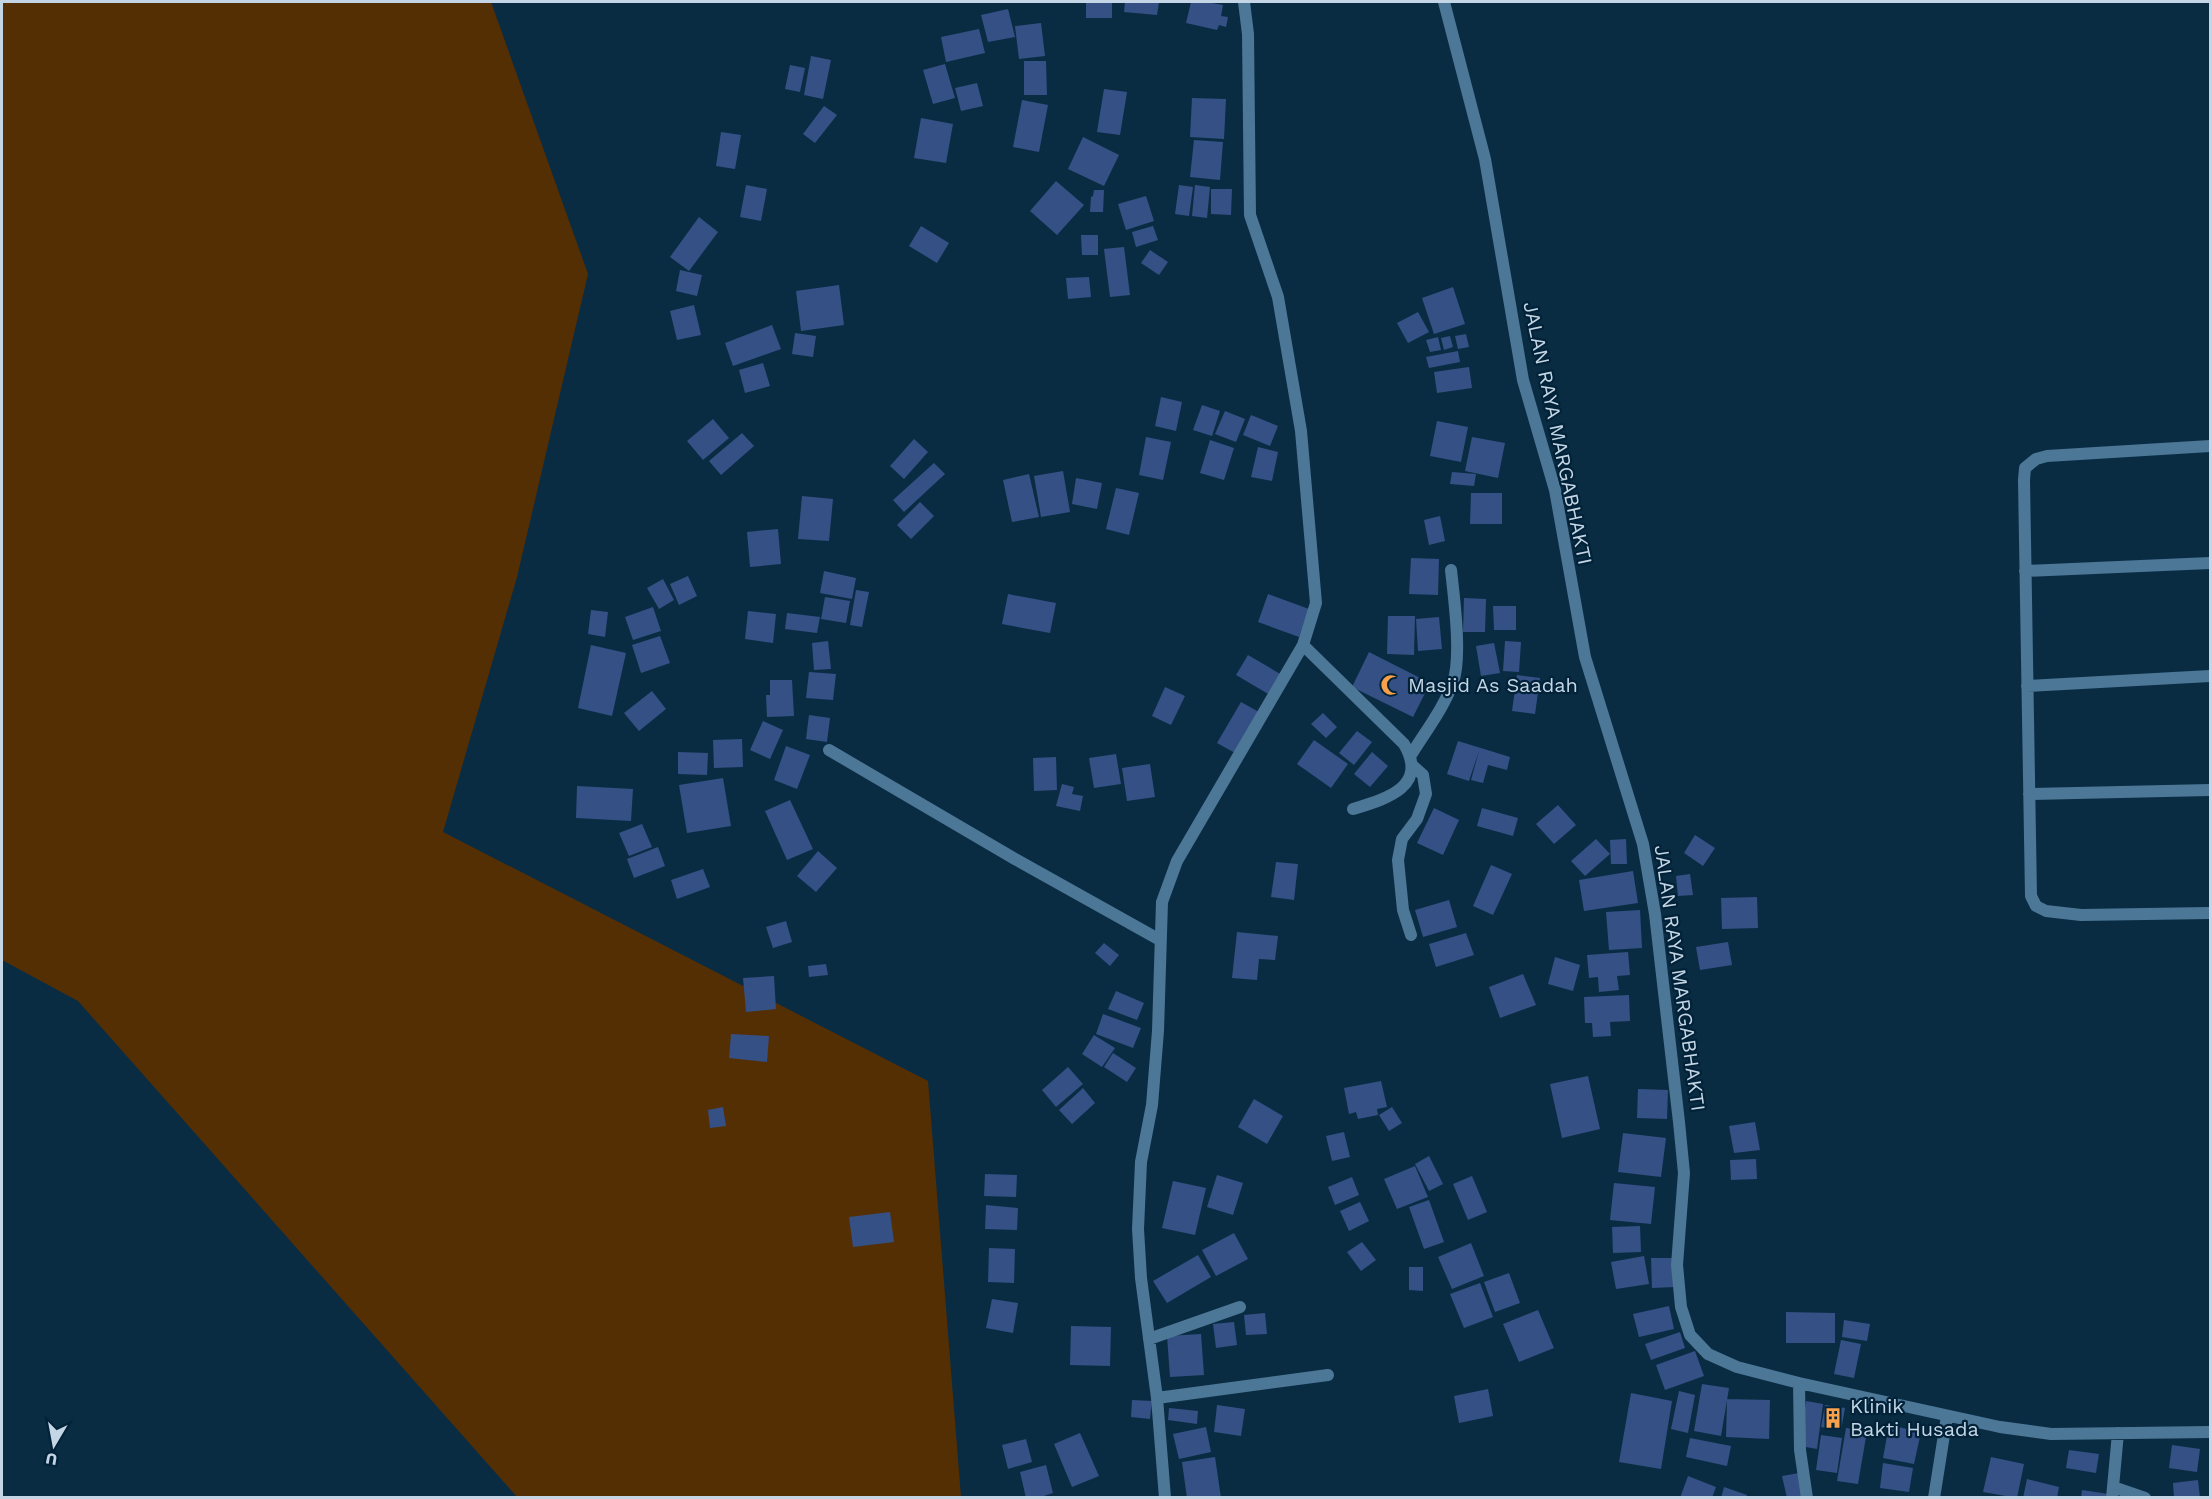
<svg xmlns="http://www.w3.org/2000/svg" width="2212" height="1499" font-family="'Work Sans',sans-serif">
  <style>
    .green { fill: #552f04 }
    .building { fill: #345085 }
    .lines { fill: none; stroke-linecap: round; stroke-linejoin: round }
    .street { stroke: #4c7797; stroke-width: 12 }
    .labels { text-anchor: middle; stroke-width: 4.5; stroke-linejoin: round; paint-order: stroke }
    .street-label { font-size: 20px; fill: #c4d6e5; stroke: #012238 }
    .poi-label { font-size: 20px; fill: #c4d6e5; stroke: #012238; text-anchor: start }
  </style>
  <rect width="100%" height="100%" fill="#0a2c43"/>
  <path class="green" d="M2 2H491L588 274 517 577 443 832 928 1081 961 1497H517L78 1001 2 960Z"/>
  <path class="building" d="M1086 2H1112V18H1086Z
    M1125 2H1159L1157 15 1124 12Z
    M1191 2H1206L1223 5 1221 16 1228 17 1226 27 1219 25 1217 30 1186 23Z
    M1008 9 1015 37 988 42 981 15Z
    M1041 23 1045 56 1019 59 1015 26Z
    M979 29 985 53 946 62 941 37Z
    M811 56 831 60 823 99 804 95Z
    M1024 61H1046L1047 95H1024Z
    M945 64 955 98 933 104 923 70Z
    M790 65 805 68 800 92 785 89Z
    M977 83 983 106 961 111 955 88Z
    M1104 89 1127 92 1120 135 1097 132Z
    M1192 98 1226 99 1224 139 1190 137Z
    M1022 100 1048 105 1039 152 1013 147Z
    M824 106 837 115 815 143 803 134Z
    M921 118 953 124 946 163 914 158Z
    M721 132 741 135 735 169 716 166Z
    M1083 137 1119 155 1104 186 1068 169Z
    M1194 140 1223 142 1220 180 1190 177Z
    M1056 181 1084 205 1057 235 1030 211Z
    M746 185 767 189 761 221 740 217Z
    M1179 185 1193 187 1189 216 1175 214Z
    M1195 185 1210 187 1207 218 1192 216Z
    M1211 189H1232L1231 215 1211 214Z
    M1094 190H1104L1103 212H1090L1091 197 1093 196Z
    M1146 196 1154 221 1126 230 1118 204Z
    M699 217 718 232 689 271 670 257Z
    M921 226 949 243 937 263 909 246Z
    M1153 226 1158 240 1136 247 1132 232Z
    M1081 235H1098V255H1082Z
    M1124 247 1130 295 1110 297 1104 249Z
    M1150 250 1168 262 1159 275 1141 263Z
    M680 270 702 275 697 296 676 291Z
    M1089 277 1091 297 1068 299 1066 278Z
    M839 285 844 325 801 331 796 291Z
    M1453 287 1465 324 1434 334 1422 298Z
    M694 305 701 335 677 340 670 311Z
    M1418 312 1429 332 1408 343 1397 323Z
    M772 325 781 349 733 366 725 343Z
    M795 333 816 336 813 357 792 354Z
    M1466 334 1469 347 1458 349 1455 336Z
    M1450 336 1453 347 1444 350 1441 338Z
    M1438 337 1441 350 1430 352 1426 340Z
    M1458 351 1460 362 1429 368 1426 357Z
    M763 363 770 386 745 393 739 370Z
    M1469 367 1472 388 1437 393 1434 372Z
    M1161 397 1182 402 1176 431 1155 426Z
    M1202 405 1220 411 1212 436 1193 430Z
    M1225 411 1245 419 1236 442 1215 434Z
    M1251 415 1278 426 1270 446 1243 435Z
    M713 419 729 438 703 460 687 441Z
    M1437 421 1468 427 1461 462 1430 456Z
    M742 433 754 446 721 475 709 461Z
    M1146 437 1171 442 1163 480 1139 475Z
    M1472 437 1505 443 1498 478 1465 471Z
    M914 439 928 452 904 479 890 466Z
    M1210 440 1234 448 1224 480 1200 473Z
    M1258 447 1278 452 1272 481 1251 477Z
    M934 463 945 474 904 512 893 500Z
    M1063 471 1070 512 1041 517 1034 476Z
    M1452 472 1476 474 1474 486 1450 484Z
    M1029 474 1039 517 1012 522 1003 480Z
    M1076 478 1102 483 1097 509 1072 504Z
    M1116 488 1139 493 1129 535 1106 529Z
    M1471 493H1502V524H1470Z
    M802 496 833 499 829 541 798 539Z
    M920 502 934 516 911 539 897 525Z
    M1440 516 1445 541 1429 545 1424 520Z
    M778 529 781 564 750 567 747 532Z
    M1411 558 1439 559 1438 595 1409 594Z
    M824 571 856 578 852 599 820 593Z
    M688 576 697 596 679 605 670 584Z
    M663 579 674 600 659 609 647 588Z
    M856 590 869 592 862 627 850 625Z
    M1008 594 1056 603 1050 633 1002 624Z
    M1268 594 1309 609 1299 637 1258 622Z
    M825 597 850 601 846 623 821 619Z
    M1464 598 1486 599 1485 632H1463Z
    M1493 606H1516V630H1494Z
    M653 607 661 631 633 640 625 617Z
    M591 610 608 612 605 637 588 634Z
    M748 611 776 614 773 643 745 639Z
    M787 613 820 617 817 633 785 629Z
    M1388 616H1415L1414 655 1387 654Z
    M1439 617 1442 649 1418 651 1416 619Z
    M660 636 670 663 641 673 632 645Z
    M828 641 831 669 814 670 812 643Z
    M1505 641 1521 642 1519 672 1503 671Z
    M1494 643 1500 673 1481 676 1476 646Z
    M591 645 626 653 612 716 578 708Z
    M1369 652 1430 683 1413 717 1352 687Z
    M1248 655 1282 675 1270 695 1236 675Z
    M809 672 836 674 833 700 806 698Z
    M1517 675 1540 678 1535 714 1512 711Z
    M770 680H792L794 716 767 717 766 695H770Z
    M1165 687 1185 696 1171 725 1152 716Z
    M652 691 666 709 639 731 624 713Z
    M1241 702 1259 712 1235 753 1217 743Z
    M1323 713 1337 727 1326 738 1311 724Z
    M809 715 830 718 827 742 806 739Z
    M763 721 783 730 770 759 750 750Z
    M1357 731 1372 742 1354 765 1339 753Z
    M742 739 743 767 714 768 713 740Z
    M1314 740 1348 764 1331 788 1297 764Z
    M1458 741 1510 757 1507 770 1488 765 1483 783 1471 780 1479 751 1469 781 1447 774Z
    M786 746 810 755 797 789 774 780Z
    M678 752 708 753 707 775 678 774Z
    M1372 752 1388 766 1370 787 1354 774Z
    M1116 754 1121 784 1094 788 1089 758Z
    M1056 757 1057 790 1034 791 1033 758Z
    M1150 764 1155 797 1127 801 1122 768Z
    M723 778 731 826 687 833 679 785Z
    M1062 784 1074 787 1072 794 1083 796 1080 811 1056 806Z
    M577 786 633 789 631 821 576 818Z
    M790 800 813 849 787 860 765 811Z
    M1558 805 1576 825 1554 844 1536 824Z
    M1434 808 1459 820 1443 855 1417 843Z
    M1482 808 1518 818 1513 836 1477 826Z
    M642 824 652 847 629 856 619 833Z
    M1695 835 1715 848 1703 866 1684 853Z
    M1596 839 1610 854 1585 876 1571 861Z
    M1626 839 1627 864H1611L1610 840Z
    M658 847 665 866 634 878 627 859Z
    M818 851 837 868 816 892 797 876Z
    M1276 862 1298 864 1294 900 1271 897Z
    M1491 865 1512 874 1493 915 1473 906Z
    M703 869 710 887 677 899 671 880Z
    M1633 871 1638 903 1584 911 1579 880Z
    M1690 874 1693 895 1678 896 1676 876Z
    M1757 897 1758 928 1722 929 1721 898Z
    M1449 900 1457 927 1423 937 1415 910Z
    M1640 910 1642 948 1609 950 1606 912Z
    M786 921 792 942 773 948 766 927Z
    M1237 932 1278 936 1275 960 1259 959 1257 980 1232 978Z
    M1466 933 1474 955 1436 967 1429 944Z
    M1728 942 1732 965 1700 970 1696 947Z
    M1104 943 1119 955 1110 966 1095 953Z
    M1628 952 1630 975 1617 976 1619 990 1599 992 1598 977 1589 978 1587 955Z
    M1555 957 1580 965 1573 991 1548 984Z
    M826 964 828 975 809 977 808 966Z
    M1523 974 1536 1005 1500 1018 1489 987Z
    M774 976 776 1009 746 1012 743 978Z
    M1116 991 1144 1003 1137 1020 1108 1009Z
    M1629 995 1630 1021 1610 1022 1611 1036 1593 1037 1592 1023H1585L1584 997Z
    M1103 1014 1141 1028 1133 1048 1096 1034Z
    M731 1034 769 1036 767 1062 729 1058Z
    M1094 1035 1115 1048 1102 1067 1082 1054Z
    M1113 1053 1136 1068 1127 1082 1104 1067Z
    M1068 1067 1083 1084 1056 1107 1042 1090Z
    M1588 1076 1600 1129 1562 1138 1550 1084Z
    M1381 1081 1387 1107 1377 1109 1378 1115 1358 1119 1356 1112 1349 1114 1344 1088Z
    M1083 1088 1095 1103 1072 1124 1059 1110Z
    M1638 1089 1668 1090 1667 1119 1637 1118Z
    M1254 1099 1283 1116 1267 1144 1238 1127Z
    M723 1107 726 1126 710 1128 708 1110Z
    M1392 1107 1402 1123 1389 1131 1379 1115Z
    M1755 1122 1760 1150 1734 1153 1729 1126Z
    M1344 1132 1350 1157 1332 1161 1326 1136Z
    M1623 1133 1666 1138 1661 1177 1618 1172Z
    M1429 1156 1443 1184 1429 1191 1415 1164Z
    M1756 1159 1757 1179 1731 1180 1730 1160Z
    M1415 1166 1428 1197 1397 1209 1384 1179Z
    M985 1174 1017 1175 1016 1197 984 1196Z
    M1217 1175 1243 1183 1233 1215 1207 1207Z
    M1472 1176 1487 1212 1468 1220 1453 1184Z
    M1352 1177 1359 1195 1335 1205 1328 1187Z
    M1173 1181 1206 1188 1195 1235 1162 1228Z
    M1614 1183 1655 1187 1651 1224 1610 1220Z
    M1429 1200 1444 1242 1424 1249 1409 1207Z
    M1360 1202 1369 1221 1349 1231 1340 1211Z
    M986 1205 1018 1208 1017 1230 985 1229Z
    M890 1212 894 1242 853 1247 849 1217Z
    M1640 1226 1641 1252 1613 1253 1612 1227Z
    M1234 1233 1248 1259 1216 1276 1202 1250Z
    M1362 1242 1376 1260 1361 1271 1347 1252Z
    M1471 1243 1484 1276 1452 1289 1438 1257Z
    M989 1248 1015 1249 1014 1283 988 1282Z
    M1198 1255 1211 1277 1167 1303 1153 1281Z
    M1644 1256 1649 1284 1616 1289 1611 1262Z
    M1651 1258H1674L1675 1287 1652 1288Z
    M1409 1267H1423V1291L1409 1290Z
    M1509 1273 1520 1303 1495 1312 1484 1282Z
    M1480 1283 1493 1317 1464 1328 1450 1294Z
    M992 1299 1018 1303 1013 1333 986 1328Z
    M1669 1306 1674 1329 1639 1337 1633 1314Z
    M1538 1310 1554 1348 1519 1362 1503 1324Z
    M1786 1312 1835 1313V1343H1786Z
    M1265 1313 1267 1334 1246 1335 1244 1315Z
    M1844 1320 1870 1324 1867 1341 1842 1337Z
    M1234 1322 1237 1345 1216 1348 1213 1324Z
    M1071 1326 1111 1327 1110 1366 1070 1365Z
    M1680 1332 1685 1348 1651 1360 1645 1344Z
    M1201 1334 1204 1375 1170 1377 1167 1336Z
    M1841 1340 1861 1344 1854 1378 1834 1374Z
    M1695 1351 1704 1376 1665 1390 1656 1365Z
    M1702 1384 1729 1388 1721 1436 1694 1431Z
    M1488 1389 1493 1416 1459 1423 1454 1396Z
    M1679 1391 1695 1395 1688 1433 1671 1429Z
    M1631 1393 1672 1401 1661 1469 1619 1462Z
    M1727 1399 1770 1400 1769 1439 1726 1437Z
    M1132 1400 1152 1401 1150 1419 1131 1417Z
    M1806 1401 1823 1404 1817 1449 1800 1446Z
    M1217 1405 1245 1409 1241 1436 1214 1432Z
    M1825 1405 1845 1408 1841 1430 1821 1427Z
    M1169 1408 1198 1411 1197 1424 1168 1420Z
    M1889 1425 1921 1432 1914 1464 1883 1458Z
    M1206 1427 1211 1452 1179 1459 1173 1434Z
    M1846 1428 1867 1431 1858 1484 1837 1481Z
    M1080 1433 1099 1476 1072 1487 1054 1444Z
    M1821 1435 1842 1438 1837 1473 1816 1470Z
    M1690 1438 1731 1446 1727 1466 1686 1457Z
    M1026 1439 1032 1462 1008 1469 1002 1445Z
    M2172 1445 2200 1449 2197 1472 2169 1468Z
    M2069 1450 2099 1454 2096 1473 2066 1468Z
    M1215 1457 1221 1498H1187L1182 1462Z
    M1991 1457 2024 1464 2017 1498 1983 1492Z
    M1883 1463 1913 1468 1909 1492 1880 1488Z
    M1046 1465 1053 1493 1038 1498H1026L1020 1472Z
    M1799 1473 1804 1498H1787L1782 1476Z
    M1688 1476 1716 1487 1712 1498H1680Z
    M2027 1479 2059 1487 2057 1498H2023Z
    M2198 1480 2200 1498H2174L2173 1483Z
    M1724 1487 1747 1495 1746 1498H1721Z
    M2082 1490 2109 1494 2108 1498H2081Z"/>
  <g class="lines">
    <path class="street" d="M1444 2 1485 159 1523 380 1555 490 1585 657 1643 844 1655 914 1679 1122 1684 1173 1677 1265 1681 1307 1690 1335 1708 1354 1737 1367 1799 1383 2000 1427 2051 1434 2210 1432
      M2210 446 2047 456 2036 459 2025 468 2024 480 2031 896 2036 906 2046 911 2081 915 2210 913
      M2025 571 2210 563
      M1303 645 1404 744C1429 787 1386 799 1353 809
      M2027 686 2210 676
      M829 750 1015 859 1160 940
      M1411 755C1425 732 1444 708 1453 682 1462 657 1454 598 1451 570
      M2029 794 2210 790
      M1411 935 1403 910 1398 860 1402 839 1417 819 1426 794 1423 775 1413 766
      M1149 1339 1240 1307
      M1799 1383 1800 1450 1807 1498
      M1157 1398 1328 1375
      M2113 1487 2145 1498
      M1165 1498 1157 1398 1141 1278 1138 1229 1141 1162 1152 1105 1158 1031 1162 902 1177 861 1303 645 1316 603 1301 431 1278 297 1250 215 1248 34 1244 2
      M1934 1498 1947 1416
      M2112 1498 2118 1433"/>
  </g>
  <defs>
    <g id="mosque-bare" transform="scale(1.62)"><path d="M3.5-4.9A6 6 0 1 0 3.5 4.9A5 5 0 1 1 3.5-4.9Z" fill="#f8a14a" stroke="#012238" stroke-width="2.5" paint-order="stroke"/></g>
    <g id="building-bare" transform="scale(1.62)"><path d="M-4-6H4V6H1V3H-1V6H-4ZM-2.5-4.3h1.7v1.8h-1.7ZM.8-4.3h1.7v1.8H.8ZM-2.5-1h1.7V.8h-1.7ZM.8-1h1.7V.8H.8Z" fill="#f8a14a" stroke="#012238" stroke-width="2.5" paint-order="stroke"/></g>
  </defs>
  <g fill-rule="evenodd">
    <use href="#mosque-bare" x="1391" y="685"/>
    <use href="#building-bare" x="1833" y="1418"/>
  </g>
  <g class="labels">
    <g class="street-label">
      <text transform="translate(1558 433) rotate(78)" y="7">JALAN RAYA MARGABHAKTI</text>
      <text transform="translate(1680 978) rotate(82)" y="7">JALAN RAYA MARGABHAKTI</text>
    </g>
    <g class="poi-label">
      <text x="1408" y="692">Masjid As Saadah</text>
      <text x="1850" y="1413">Klinik<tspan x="1850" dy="23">Bakti Husada</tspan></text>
    </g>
  </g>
  <rect width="2212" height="1499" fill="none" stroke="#c4d6e5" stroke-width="6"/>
  <g transform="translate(54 1445) rotate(190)" stroke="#012238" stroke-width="4.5" paint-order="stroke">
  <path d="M0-4.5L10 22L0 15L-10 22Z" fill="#c4d6e5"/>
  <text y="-9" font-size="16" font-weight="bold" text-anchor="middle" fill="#c4d6e5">U</text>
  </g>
</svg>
